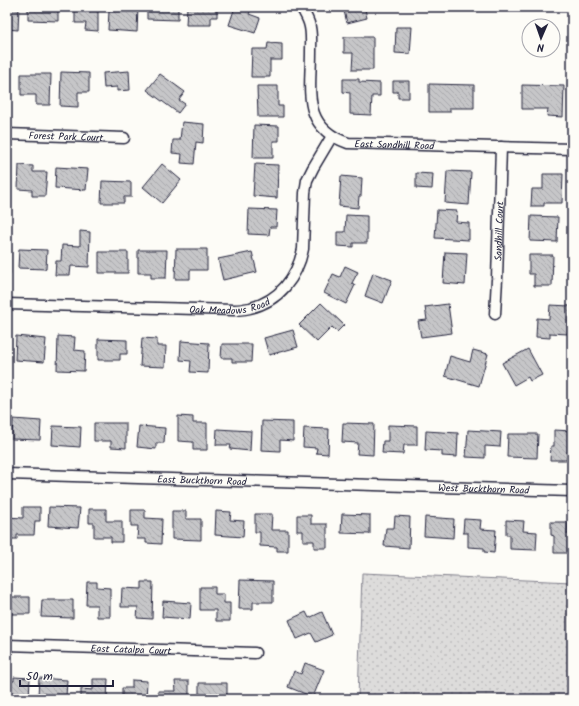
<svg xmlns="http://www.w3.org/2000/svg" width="579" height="706" font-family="Kalam,sans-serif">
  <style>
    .grass { fill: url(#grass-dots); stroke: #807f8b }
    .building { fill: url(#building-back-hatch); stroke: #22223b }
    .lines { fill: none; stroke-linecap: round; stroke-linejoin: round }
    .street-casing { stroke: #22223b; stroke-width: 13 }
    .street { stroke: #fdfcf7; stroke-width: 10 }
    .labels { text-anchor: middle; stroke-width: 3; stroke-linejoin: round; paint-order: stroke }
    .street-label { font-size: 10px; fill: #22223b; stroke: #fdfcf7 }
  </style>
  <defs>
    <pattern id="grass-dots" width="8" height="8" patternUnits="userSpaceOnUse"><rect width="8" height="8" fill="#dddcdb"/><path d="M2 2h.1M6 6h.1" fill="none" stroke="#bdbcbd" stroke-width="1.8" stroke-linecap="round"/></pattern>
    <pattern id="building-back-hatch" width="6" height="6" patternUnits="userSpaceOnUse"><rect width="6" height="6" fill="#c6c6c8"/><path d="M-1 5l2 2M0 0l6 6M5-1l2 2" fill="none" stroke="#aaaaad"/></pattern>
  </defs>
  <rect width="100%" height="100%" fill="#fdfcf7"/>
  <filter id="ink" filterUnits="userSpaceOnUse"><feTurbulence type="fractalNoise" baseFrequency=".025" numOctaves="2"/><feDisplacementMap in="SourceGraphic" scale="8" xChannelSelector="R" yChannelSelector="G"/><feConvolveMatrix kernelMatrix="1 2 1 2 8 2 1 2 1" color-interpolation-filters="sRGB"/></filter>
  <g filter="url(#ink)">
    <path class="grass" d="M362 573 572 582V699H358Z"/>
    <path class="building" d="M7 7H19L18 30 7 29Z
      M28 7H58V21L28 20Z
      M68 7 98 8V31L85 30 86 23H75V9H68Z
      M119 7H138L137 32 108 30 109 11H119Z
      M147 7H178V20L147 19Z
      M187 7H217V17H211V25H186Z
      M235 7H252L249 14 260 18 255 33 229 25Z
      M343 7H371L365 9 367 18 347 23Z
      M396 27H412L410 54 395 53Z
      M344 37H373V70H352L353 53H344Z
      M268 43 282 44V60H270V77H251L252 49H267Z
      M129 71 130 90 117 91V87L104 88 103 73Z
      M61 72 89 73V92H78V107L60 106Z
      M21 74H51L50 105H36V95H21Z
      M160 74 185 92 179 100 185 104 178 113 147 90Z
      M343 79H359V82L380 83V96H372L371 115 350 114V93L343 92Z
      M7 80H11V100H7Z
      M393 81H409V98H398V92H393Z
      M429 84 474 85V108H450V112H429Z
      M522 85 564 86 563 117 547 116 548 109H522Z
      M257 86H278V106H283V117H258Z
      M182 122 204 124 203 143 196 142 194 164 181 163 182 154 172 153 173 140H180Z
      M254 125 279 126V141H273V158H253Z
      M162 164 181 180 162 203 143 187Z
      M255 164 278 165 277 198 253 196Z
      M19 165 33 166V172H47L45 196H32V190L18 189Z
      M56 167 88 169 86 190 55 188Z
      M447 171 471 172 469 205 445 203Z
      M416 173 433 174 432 189 416 188Z
      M543 174H563L562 203H544V206H531L532 189H543Z
      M341 176 362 178 361 196H359L358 208 339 206Z
      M102 181 131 182V197H124V203H101Z
      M249 209 277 210 276 227H270L269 235 248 234Z
      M437 210 457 211 456 222 469 223V240L435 238Z
      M346 215 367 216V243H353V247L337 246V232H345Z
      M531 216 558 217 557 242 530 241Z
      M80 231 90 232 89 267 71 266 70 275H55L56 261H61L62 245 80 246Z
      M7 249H10V274H7Z
      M19 249 47 250 46 269 18 268Z
      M176 249H207V270H190V279H175Z
      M138 250H167L166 278H151V273H138Z
      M99 252H128V273H99Z
      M252 252 257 272 223 280 218 259Z
      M445 252 467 253 465 285 443 283Z
      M529 255H553L552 286H534V274H529Z
      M345 266 358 272 352 283 355 285 346 304 324 293 333 274 340 277Z
      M373 273 392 280 383 303 365 296Z
      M321 303 344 325 337 332 332 327 317 342 299 325Z
      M448 304 452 333 421 337 418 321 427 320 425 307Z
      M550 305 570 306 568 334 550 333V338L536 337 537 318 549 319Z
      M293 330 298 347 269 355 264 338Z
      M16 336 46 339 44 362 15 360Z
      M58 336 75 337 74 350 85 351 84 371 57 370Z
      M142 338 157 339V346H166L165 367 140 366Z
      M98 339 127 340V354H120V360H98Z
      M181 341 209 343 208 373 190 372 191 361 180 360Z
      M222 344H252L251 362H232V358H221Z
      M528 349 542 375 530 381 528 377 514 385 502 363Z
      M473 350 488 354 479 386 445 376 450 356 470 362Z
      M178 416 193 417V423H207V450H193V442L178 441Z
      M13 419 41 421 40 440 12 439Z
      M262 421 293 422V441L280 440V451L261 450Z
      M94 423H126V448L111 447V441H94Z
      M343 423 374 424 373 455 357 454 358 443 342 442Z
      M388 425 417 426V445H404L403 454 382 453 383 441H388Z
      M53 426 81 427 80 447 52 445Z
      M139 426 165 428 164 443H156V449L137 447Z
      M304 428 329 429 328 454 316 453 317 448 303 447Z
      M217 429 251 431 250 451 230 449 231 445H216Z
      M468 430 501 432 500 447 485 446V458L466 457Z
      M554 430 572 431V451H568L567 460H550L551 446H554Z
      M426 431 458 433 457 457 442 456V451L425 450Z
      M508 434H538L537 458 507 457Z
      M23 507H40V521H35L34 535H17V539H7V517L23 518Z
      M49 507 80 508 78 528 48 526Z
      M89 509H106V521H122V542H111V537H94V523H89Z
      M131 510H145V518L162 519 161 544 146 543V539H137L138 526H131Z
      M172 511H186V519H201V540L172 539Z
      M216 511 231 512 230 520 244 521 243 537 215 535Z
      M255 514H272L271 530H288V551H277V547L260 546V532H255Z
      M342 514 370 515V534L341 533Z
      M297 515H311V524H327V548H314V541H303V531H297Z
      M395 516 410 517 409 548 384 546 386 528H394Z
      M425 517 454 519 453 538 424 536Z
      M464 519 481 520 480 529 496 530 494 553 484 552V548L468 547V533H463Z
      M506 520 524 521 523 531 537 532 536 550 510 549V535H506Z
      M551 522H568L567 534H572V553H554V536L551 535Z
      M240 580 273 581V602H253V609H239Z
      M87 582H97V587L110 588V617H97V605H86Z
      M142 582H153L152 619 137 618 138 607H121L122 588 142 589Z
      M200 587H215V594H224V603H230V621H216V610H200Z
      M7 597H30V614H7Z
      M42 600H73V618L41 617Z
      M163 601 191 603 190 619 162 617Z
      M306 612 309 618 322 612 332 635 316 642 311 633 297 639 289 620Z
      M305 663 324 670 313 697 288 687 294 671 301 674Z
      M14 677 30 678 29 699H7V681H14Z
      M39 678 67 680 66 697 38 696Z
      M93 679H108L107 699H81V689L93 690Z
      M132 680 147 681 146 699H122V688H132Z
      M175 681H189V695H184V699H158V691H176Z
      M199 683H227V699H199Z
      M264 696V699H250Z"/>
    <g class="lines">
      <g class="street-casing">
        <g id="street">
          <path id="s1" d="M301 7C304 12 307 17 309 23 312 32 311 42 311 51 311 91 301 127 348 143L572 149"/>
          <path id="s2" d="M7 134 124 138"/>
          <path id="s3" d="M7 304 234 310C239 310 245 309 250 308 279 301 297 278 303 249L305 193 307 180 313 168 332 136"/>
          <path id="s4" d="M495 314 497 279 501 147"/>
          <path id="s5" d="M7 474 572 491"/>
          <path id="s6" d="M7 645 255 653"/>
        </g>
      </g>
      <use href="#street" class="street"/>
    </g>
  </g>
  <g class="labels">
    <g class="street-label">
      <text dy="4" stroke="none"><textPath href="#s2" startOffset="59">Forest Park Court</textPath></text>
      <text dy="4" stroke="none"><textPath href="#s1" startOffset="202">East Sandhill Road</textPath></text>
      <text dy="4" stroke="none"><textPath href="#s4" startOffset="83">Sandhill Court</textPath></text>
      <text dy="4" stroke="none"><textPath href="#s3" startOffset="223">Oak Meadows Road</textPath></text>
      <text dy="4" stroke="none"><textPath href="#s5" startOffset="195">East Buckthorn Road</textPath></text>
      <text dy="4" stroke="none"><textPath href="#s5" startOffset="477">West Buckthorn Road</textPath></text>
      <text dy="4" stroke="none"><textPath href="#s6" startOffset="124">East Catalpa Court</textPath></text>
    </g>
  </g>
  <rect width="579" height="706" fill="none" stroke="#fdfcf7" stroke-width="24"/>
  <rect x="12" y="12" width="555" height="682" fill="none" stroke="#22223b" stroke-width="1.5" filter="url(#ink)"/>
  <g transform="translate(541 38) rotate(182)"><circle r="19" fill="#fdfcf7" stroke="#a5a5ac"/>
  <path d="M0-3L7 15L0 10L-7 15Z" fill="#22223b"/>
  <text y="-6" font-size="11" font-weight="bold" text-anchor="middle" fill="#22223b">N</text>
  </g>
  <path d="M20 680v6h93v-6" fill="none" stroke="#22223b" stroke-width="2"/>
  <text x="26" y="680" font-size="12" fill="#22223b" stroke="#fdfcf7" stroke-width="3" paint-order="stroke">50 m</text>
</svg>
